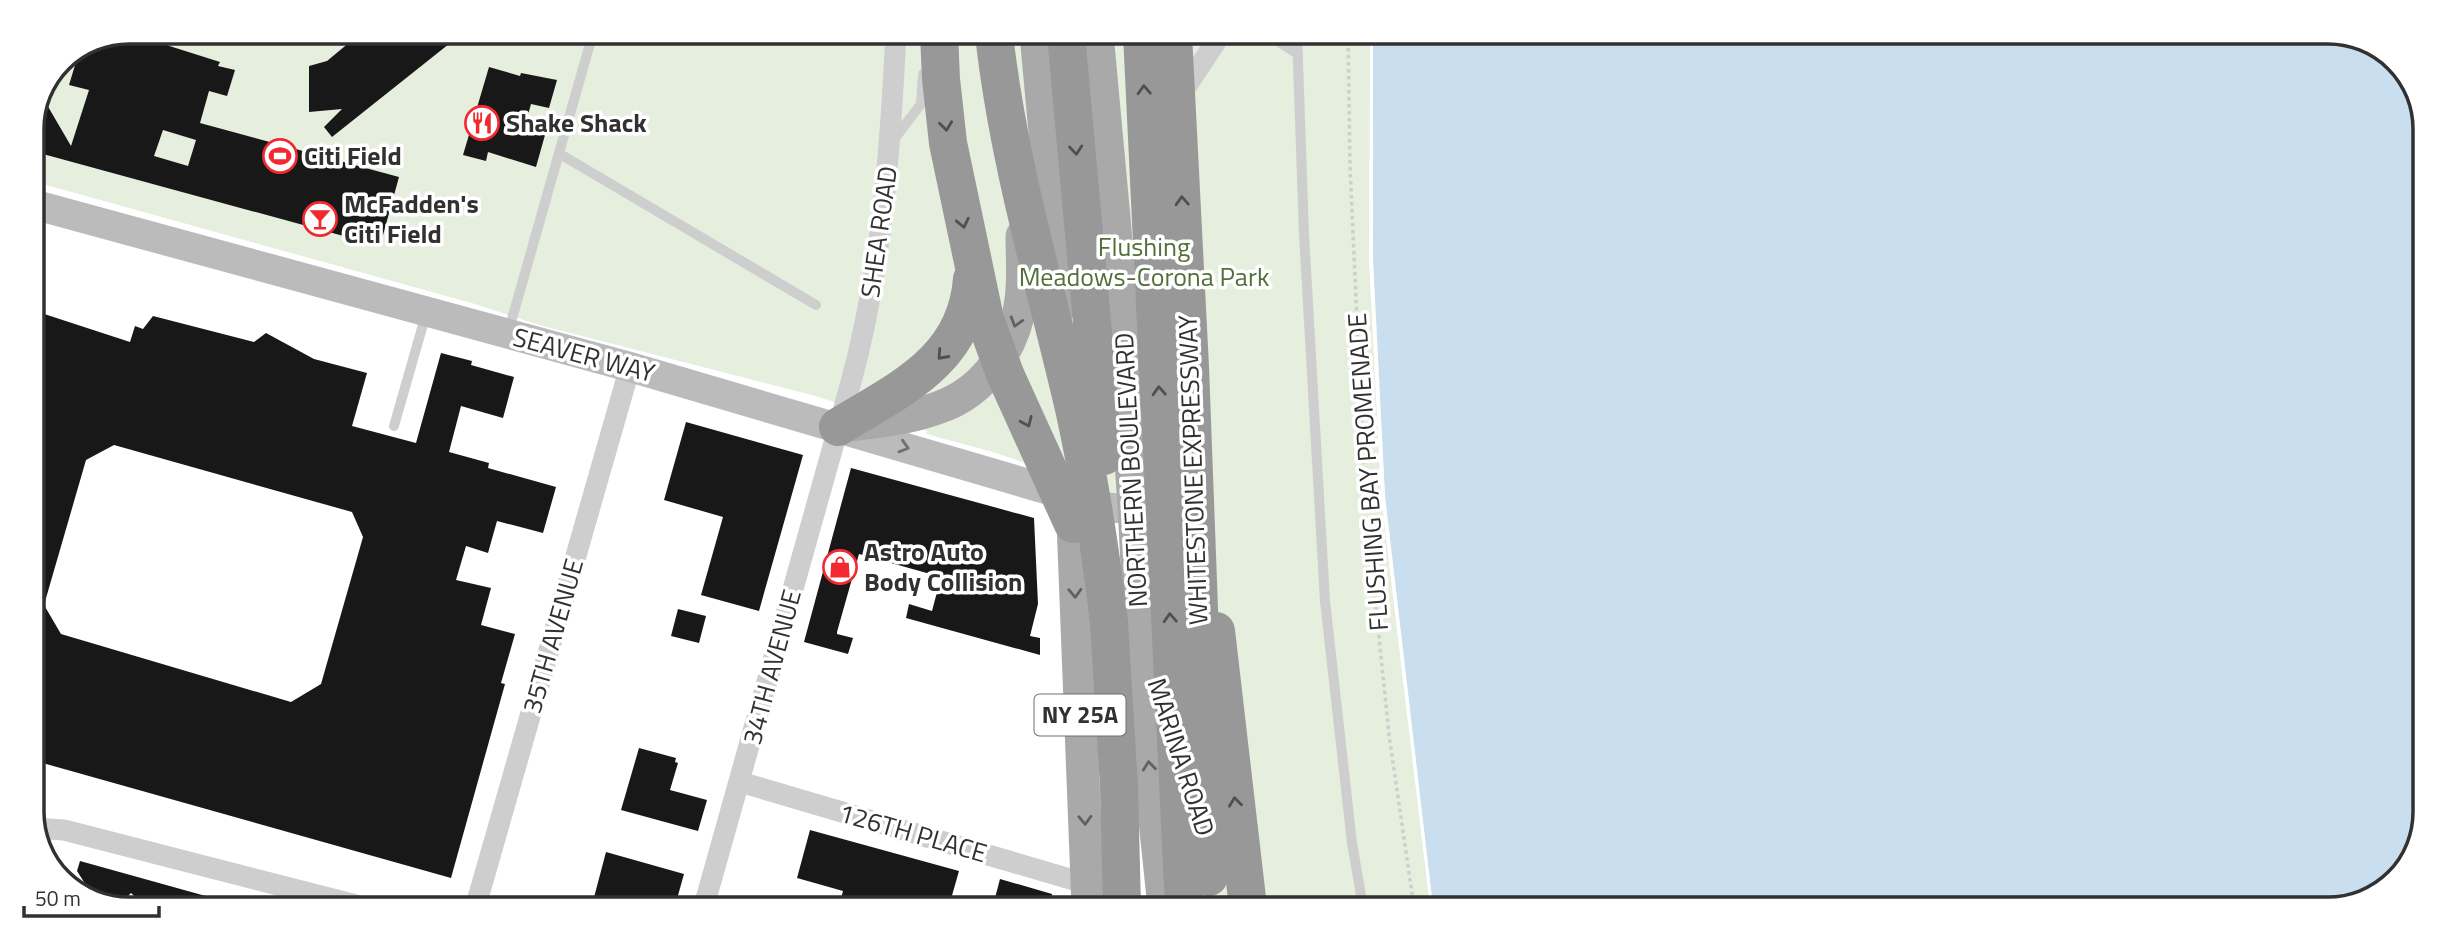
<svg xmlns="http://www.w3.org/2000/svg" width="2457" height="941" font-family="'Titillium Web',sans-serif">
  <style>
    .green { fill: #e6eede }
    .water { fill: #c9dfef }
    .pier { fill: #fff }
    .building { fill: #181818; fill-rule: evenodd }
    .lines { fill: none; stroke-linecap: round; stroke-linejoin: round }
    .path { stroke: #cecece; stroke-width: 3.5; stroke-dasharray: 3.5 3.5; stroke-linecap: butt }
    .lane { stroke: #cecece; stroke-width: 10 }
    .street { stroke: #cecece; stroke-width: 21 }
    .secondary { stroke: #bbb; stroke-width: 30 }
    .primary { stroke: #a9a9a9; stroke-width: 33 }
    .highway { stroke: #989898; stroke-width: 38 }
    .highway-bridge { stroke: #989898; stroke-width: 38 }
    .oneway { stroke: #505050 }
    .oneway2 { stroke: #616161 }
    .oneway3 { stroke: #6f6f6f }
    .labels { text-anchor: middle; stroke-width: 7; stroke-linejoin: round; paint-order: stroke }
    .shield { fill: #fff; stroke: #6f6f6f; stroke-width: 2 }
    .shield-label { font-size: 24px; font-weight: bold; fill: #313131 }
    .poi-label { font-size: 26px; font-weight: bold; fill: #313131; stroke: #fff; text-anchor: start }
    .street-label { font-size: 26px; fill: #313131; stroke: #fff }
    .park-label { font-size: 26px; fill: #52703a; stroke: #fff }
    .rim { fill: none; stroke: #313131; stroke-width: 3.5 }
  </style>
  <rect width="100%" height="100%" fill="#fff"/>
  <path class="green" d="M129 32 1373 34 1433 907H1176L1147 505 993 452 926 434 927 431 812 395 539 325 475 304 32 181V123L60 60Z"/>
  <path class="water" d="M1373 34 2360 37 2406 70 2425 122 2420 844 2387 890 2328 909 1433 907 1385 496 1373 261Z"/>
  <path class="pier" d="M1370 34H1373V261L1385 496 1433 907H1430L1381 496 1369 261Z"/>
  <path class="building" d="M362 32H464L332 137 324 127 342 109 309 112V66L327 61Z
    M126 33 157 40 160 43 220 62 218 66 235 70 227 96 209 91 200 123 399 177 380 246 32 151V123L43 98 71 146 89 90 69 85 79 52ZM163 130 196 140 188 166 154 156Z
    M489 67 520 76 521 73 557 80 549 108 531 104 524 129 545 135 536 167 488 152 486 161 463 155Z
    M32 310 130 342 135 326 143 329 153 316 254 342 266 333 314 359 367 373 352 426 416 443 441 353 472 361 471 365 514 377 503 418 461 406 449 452 489 463 488 468 556 487 543 533 497 521 488 553 466 546 456 580 491 588 481 625 515 634 501 683 505 684 451 878 32 760ZM114 445 352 512 363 537 321 684 291 702 61 634 44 605 86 460Z
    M686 422 803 455 759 611 701 595 723 517 664 500Z
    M851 468 1034 518 1038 604 1030 636 1040 638V655L906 618 909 604 932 611 941 577 859 554 837 632V634L853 638 848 654 804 642Z
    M678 609 706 616 699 643 671 636Z
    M639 748 676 758 675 762 678 763 670 790 707 800 698 831 621 810Z
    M810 830 959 871 949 906H839L843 891 797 878Z
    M606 852 684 874 675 906 592 905Z
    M80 861 220 900 219 904H143L131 893 120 904H98L77 871Z
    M1000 879 1052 894 1051 906H1023L995 898Z"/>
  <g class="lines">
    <path class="path" d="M1348 34 1350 166 1365 499 1389 735 1414 907"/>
    <path class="lane" d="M1267 34 1298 54
      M1297 34 1304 234 1325 601 1352 843 1363 907
      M892 142 921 104 923 74
      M560 154 816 305
      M508 333 593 33
      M394 426 426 314"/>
    <path class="street" d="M1178 99 1221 34
      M740 782 1087 884
      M35 828 64 830 356 905
      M476 905 630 367
      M704 906 850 386C882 269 890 154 896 33"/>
    <path class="secondary" d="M32 204 630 367 1110 508H1126L1134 505"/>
    <path class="primary" d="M1036 34 1061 306
      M1097 34 1115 229 1134 505 1145 725 1164 907
      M845 426C876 421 910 419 940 407 985 391 1015 347 1021 300 1024 279 1022 257 1022 236
      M1072 496 1088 907"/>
    <path class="highway" d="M939 33 941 79 948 143 985 319 1005 374 1073 524
      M838 427C900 389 966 361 972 279
      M1109 623 1119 787 1122 907
      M1216 631 1248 907"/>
    <path class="highway-bridge" d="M994 34C1008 163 1046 287 1075 413 1090 482 1101 553 1109 623
      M1066 34 1104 456
      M1142 34 1184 907
      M1173 34 1190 367 1209 877"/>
  </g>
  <defs><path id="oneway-chevron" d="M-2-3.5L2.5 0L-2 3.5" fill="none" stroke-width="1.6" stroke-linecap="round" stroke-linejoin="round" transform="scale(1.75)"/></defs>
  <g class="oneway">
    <use href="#oneway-chevron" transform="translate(1144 90) rotate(-93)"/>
    <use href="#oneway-chevron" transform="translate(946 126) rotate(83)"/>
    <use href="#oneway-chevron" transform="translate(1076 150) rotate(85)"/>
    <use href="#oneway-chevron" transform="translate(1182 201) rotate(-93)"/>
    <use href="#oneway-chevron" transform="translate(963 223) rotate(78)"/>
    <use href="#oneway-chevron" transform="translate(942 355) rotate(132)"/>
    <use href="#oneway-chevron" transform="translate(1159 391) rotate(-93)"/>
    <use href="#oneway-chevron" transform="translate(1027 422) rotate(66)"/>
    <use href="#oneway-chevron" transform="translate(1170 618) rotate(-93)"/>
    <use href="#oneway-chevron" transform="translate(1235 802) rotate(-97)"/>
  </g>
  <g class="oneway2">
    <use href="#oneway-chevron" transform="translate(1016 322) rotate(107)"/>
    <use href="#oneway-chevron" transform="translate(1075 593) rotate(88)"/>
    <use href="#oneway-chevron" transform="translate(1149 766) rotate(-96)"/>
    <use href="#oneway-chevron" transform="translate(1085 820) rotate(88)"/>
  </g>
  <use class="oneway3" href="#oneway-chevron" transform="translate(904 447) rotate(17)"/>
  <defs>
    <g id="restaurant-ring" transform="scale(1.75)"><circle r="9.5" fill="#fff" stroke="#f22931" stroke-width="1.5"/><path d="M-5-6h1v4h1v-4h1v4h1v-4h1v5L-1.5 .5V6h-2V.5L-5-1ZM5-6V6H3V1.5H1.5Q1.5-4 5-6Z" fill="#f22931"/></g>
    <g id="stadium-ring" transform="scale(1.75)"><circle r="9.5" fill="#fff" stroke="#f22931" stroke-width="1.5"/><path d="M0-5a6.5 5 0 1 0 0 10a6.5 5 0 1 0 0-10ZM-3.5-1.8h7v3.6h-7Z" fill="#f22931"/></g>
    <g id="bar-ring" transform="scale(1.75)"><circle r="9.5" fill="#fff" stroke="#f22931" stroke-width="1.5"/><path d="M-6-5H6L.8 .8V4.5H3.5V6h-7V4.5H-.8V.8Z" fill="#f22931"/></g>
    <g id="shop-ring" transform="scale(1.75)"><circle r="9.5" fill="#fff" stroke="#f22931" stroke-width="1.5"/><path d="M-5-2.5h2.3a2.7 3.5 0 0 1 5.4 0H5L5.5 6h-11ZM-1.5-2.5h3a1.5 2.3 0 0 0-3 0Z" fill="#f22931"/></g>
  </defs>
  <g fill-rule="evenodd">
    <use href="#restaurant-ring" x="482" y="123"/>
    <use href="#stadium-ring" x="280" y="156"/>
    <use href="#bar-ring" x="320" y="219"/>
    <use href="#shop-ring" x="840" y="567"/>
  </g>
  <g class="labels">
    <rect class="shield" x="1034.5" y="694.5" width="91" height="41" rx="5"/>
    <g class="shield-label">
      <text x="1080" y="723">NY 25A</text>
    </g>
    <g class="poi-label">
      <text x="506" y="132">Shake Shack</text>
      <text x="304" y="165">Citi Field</text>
      <text x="344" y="213">McFadden's<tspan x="344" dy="30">Citi Field</tspan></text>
      <text x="864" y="561">Astro Auto<tspan x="864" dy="30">Body Collision</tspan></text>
    </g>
    <g class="street-label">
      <text transform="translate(879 232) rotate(-82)" y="9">SHEA ROAD</text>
      <text transform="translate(584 355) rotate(15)" y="9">SEAVER WAY</text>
      <text transform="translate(1131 470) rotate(-93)" y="9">NORTHERN BOULEVARD</text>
      <text transform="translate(1193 470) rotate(-92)" y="9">WHITESTONE EXPRESSWAY</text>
      <text transform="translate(1368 472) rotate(-94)" y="9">FLUSHING BAY PROMENADE</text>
      <text transform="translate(553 636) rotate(-74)" y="9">35TH AVENUE</text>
      <text transform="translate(772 667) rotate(-75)" y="9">34TH AVENUE</text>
      <text transform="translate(1181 757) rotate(72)" y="9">MARINA ROAD</text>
      <text transform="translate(913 833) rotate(16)" y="9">126TH PLACE</text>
    </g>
    <g class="park-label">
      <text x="1144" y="256">Flushing<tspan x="1144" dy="30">Meadows-Corona Park</tspan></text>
    </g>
  </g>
  <path d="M0 0H2457V941H0ZM129 44H2328A85 85 0 0 1 2413 129V812A85 85 0 0 1 2328 897H129A85 85 0 0 1 44 812V129A85 85 0 0 1 129 44Z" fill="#fff" fill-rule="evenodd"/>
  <path class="rim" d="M129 44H2328A85 85 0 0 1 2413 129V812A85 85 0 0 1 2328 897H129A85 85 0 0 1 44 812V129A85 85 0 0 1 129 44Z"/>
  <path d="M24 906v10h135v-10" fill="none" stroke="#313131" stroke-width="3.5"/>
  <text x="35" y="906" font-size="21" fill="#313131" stroke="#ffffff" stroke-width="5" paint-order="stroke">50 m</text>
</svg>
